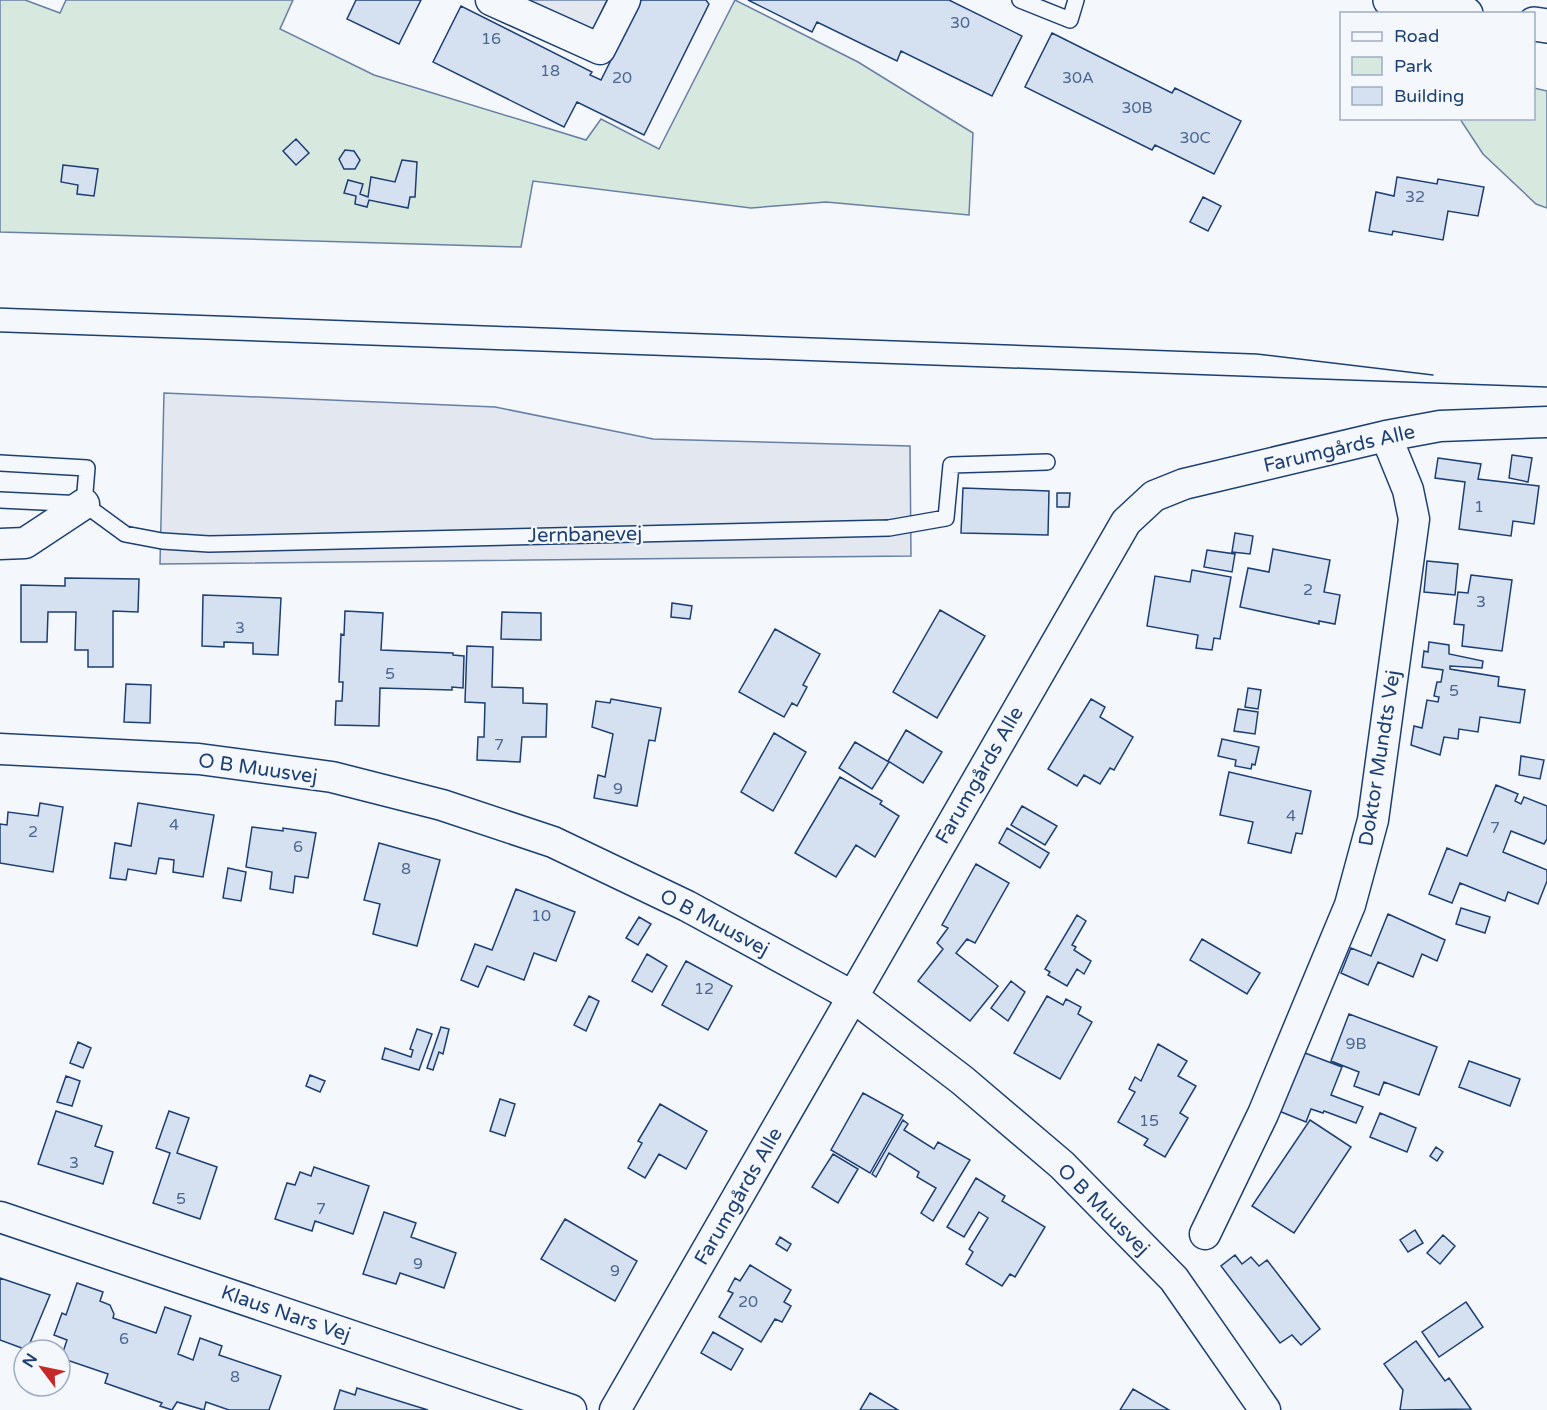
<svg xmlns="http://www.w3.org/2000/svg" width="1547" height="1410" font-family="'Varela Round',sans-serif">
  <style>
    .green { fill: #d7e8df; stroke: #687fa3; stroke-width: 1.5 }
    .parking { fill: #e3e8f0; stroke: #687fa3; stroke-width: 1.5 }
    .building { fill: #d5e0f0; stroke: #1d3f73; stroke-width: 1.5 }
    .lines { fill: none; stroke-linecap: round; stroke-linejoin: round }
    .service-casing { stroke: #1d3f73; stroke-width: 18 }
    .minor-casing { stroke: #1d3f73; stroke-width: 33 }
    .tertiary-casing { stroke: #1d3f73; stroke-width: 36 }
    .service { stroke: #f4f7fb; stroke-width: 15 }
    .minor { stroke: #f4f7fb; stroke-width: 30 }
    .tertiary { stroke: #f4f7fb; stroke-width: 33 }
    .tram { stroke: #1d3f73; stroke-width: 1.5 }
    .labels { text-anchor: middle; stroke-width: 4.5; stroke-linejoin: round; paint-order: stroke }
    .number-label { font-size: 16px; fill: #4b6792 }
    .street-label { font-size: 20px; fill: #1d3f73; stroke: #f4f7fb }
  </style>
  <rect width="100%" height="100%" fill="#f4f7fb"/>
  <path class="green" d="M0 0H25L60 13 66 0H293L280 29 374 75 586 140 601 119 659 149 735 0 858 62 973 133 969 215 826 202 751 208 533 181 521 247 0 232Z
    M1534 88 1547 91V208L1536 204 1483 154 1460 119 1534 118Z"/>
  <path class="parking" d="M519 0H607L591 34Z
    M164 393 495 407 653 439 910 446 911 556 160 564Z"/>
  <path class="building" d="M356 0H421L399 44 347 19Z
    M641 0H706L709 4 644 135 577 102 564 127 433 62 461 6 592 72 590 75 601 80Z
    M748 0H949L1022 36 992 96 901 51 897 61 817 22 812 32Z
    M1052 33 1172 93 1175 88 1241 121 1214 174 1155 145 1152 150 1025 87Z
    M296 139 309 153 296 165 283 151Z
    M345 150 354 151 360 160 355 169H344L339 159Z
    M402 160 417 162 415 197H410L408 208 369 200 367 207 355 204 356 196 344 193 348 180 363 184 360 194 368 197 371 177 395 182Z
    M63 165 98 169 94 196 77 194 78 185 61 182Z
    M1397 177 1437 184 1438 179 1484 187 1478 216 1448 211 1443 240 1393 231 1392 235 1369 231 1376 192 1394 196Z
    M1203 197 1221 206 1208 231 1190 222Z
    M1512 455 1532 458 1528 482 1509 478Z
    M1438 458 1481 464 1478 479 1539 486 1534 524 1513 521 1511 536 1459 529 1465 482 1435 478Z
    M963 488 1049 491 1048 535 961 533Z
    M1057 493H1070L1069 507H1057Z
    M1235 533 1253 536 1250 554 1232 552Z
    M1273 549 1330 560 1324 592 1340 595 1335 624 1319 621V624L1240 607 1248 568 1269 572Z
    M1207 550 1235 554 1232 572 1204 567Z
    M1427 561 1458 564 1455 595 1424 592Z
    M1192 570 1231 577 1220 639 1214 638 1212 650 1196 648 1198 635 1147 626 1155 576 1190 582Z
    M1471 575 1512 580 1502 651 1462 646 1464 625 1454 624 1458 592 1468 593Z
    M65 578 139 579 138 612 113 611V667H88V650H75L76 612H48L47 642H21V585L65 586Z
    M203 595 281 598 278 655 253 654V643L224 642V647L202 646Z
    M672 603 692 606 690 619 671 617Z
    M940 610 985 636 937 718 893 692Z
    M345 611 383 613 381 650 453 653V655L464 656 463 688 452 687V690L380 688 379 726 335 725 336 701H342L343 682H339L341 634 344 635Z
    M502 612 541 613V640L501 639Z
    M775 629 820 654 803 685 807 687 797 706 792 703 784 717 739 692Z
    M1429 642 1449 645V654L1483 661 1482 668 1450 666V669L1499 677 1498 686 1525 690 1520 723 1480 717 1478 732 1459 729 1458 739 1444 737 1440 755 1411 745 1414 726 1422 728 1427 700 1438 702 1439 697 1434 696 1437 682H1441L1443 670 1422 667 1424 651 1428 652Z
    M467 646 493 647 492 687 523 688V703L547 704 546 737H522L520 762 477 760 478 737H484L485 703 465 702Z
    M126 684 151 685 150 723 124 722Z
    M1248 688 1261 690 1258 709 1245 707Z
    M611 699 661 708 655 741 649 740 637 806 594 798 598 775 605 777 613 734 592 727 596 701 610 703Z
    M1091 699 1105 707 1100 717 1133 737 1114 770 1110 768 1100 784 1084 775 1077 786 1048 769Z
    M1238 709 1258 712 1255 734 1234 731Z
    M906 730 942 752 923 783 888 761Z
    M774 733 806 752 773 811 741 792Z
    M1222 739 1259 747 1255 765 1252 764 1251 769 1235 766 1236 760 1218 756Z
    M855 742 889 762 872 789 839 768Z
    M1521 756 1544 760 1540 779 1519 775Z
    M1229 772 1311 791 1302 834 1296 833 1291 853 1248 843 1253 822 1220 815Z
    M840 777 882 801 880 804 899 816 875 857 856 845 836 877 795 853Z
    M1496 785 1518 794 1515 801 1521 804 1524 797 1547 806V839L1544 844 1511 831 1503 852 1547 870V881L1538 904 1508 892 1505 901 1460 883 1452 903 1429 894 1447 848 1467 856Z
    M40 803 63 807 53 872 0 863V824L7 825 8 812 38 816Z
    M138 803 214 815 203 877 173 872 174 860 159 858 156 874 128 869 126 880 110 878 115 843 131 846Z
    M1022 806 1057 826 1045 845 1011 825Z
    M252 827 283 831V828L316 833 308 878 295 876 293 893 270 889 272 872 246 867Z
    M1007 828 1049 853 1040 868 999 843Z
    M379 843 440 860 417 946 373 934 380 904 364 900Z
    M976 864 1009 883 975 943 967 939 956 953 998 986 970 1021 918 981 943 949 937 943 948 928 942 925Z
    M228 868 246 872 241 901 223 898Z
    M516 889 575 912 556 961 534 953 524 980 487 966 478 987 461 980 475 944 492 950Z
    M1461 908 1490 917 1485 933 1456 924Z
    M1388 914 1445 940 1437 961 1422 954 1413 977 1378 962 1368 985 1341 973 1351 948 1371 956Z
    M1077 915 1086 921 1072 945 1076 947 1074 950 1091 961 1084 974 1077 969 1067 986 1048 975 1050 972 1045 969Z
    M639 917 651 924 638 945 626 938Z
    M1202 939 1260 973 1247 994 1190 960Z
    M647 954 667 966 652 992 632 981Z
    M686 961 732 986 708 1030 662 1005Z
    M1011 981 1025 992 1008 1021 991 1008Z
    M589 996 599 1001 586 1031 574 1025Z
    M1047 996 1063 1005 1066 999 1081 1007 1078 1014 1092 1022 1060 1079 1014 1053Z
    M1349 1014 1437 1047 1419 1095 1384 1082 1379 1095 1354 1086 1359 1072 1331 1061Z
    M441 1027 449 1029 443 1054 439 1052 433 1070 427 1068Z
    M417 1029 432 1034 419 1070 382 1059 385 1048 411 1057 413 1050 410 1049Z
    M78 1042 91 1048 83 1068 70 1063Z
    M1158 1044 1187 1061 1178 1076 1196 1086 1180 1113 1188 1118 1165 1157 1144 1145 1148 1139 1118 1122 1135 1092 1129 1089 1135 1077 1141 1081Z
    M1305 1053 1342 1067 1331 1095 1363 1107 1356 1123 1324 1111 1323 1113 1311 1109 1306 1122 1279 1111Z
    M1469 1061 1520 1079 1510 1106 1459 1087Z
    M310 1075 325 1081 320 1092 306 1086Z
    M66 1076 80 1081 72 1106 57 1102Z
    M863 1093 903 1115 870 1173 831 1150Z
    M500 1099 515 1104 505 1136 490 1131Z
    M660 1104 707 1131 686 1169 659 1154 645 1178 628 1168 642 1143 638 1141Z
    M56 1111 102 1126 95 1146 113 1152 103 1184 38 1164Z
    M169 1111 189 1118 177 1153 217 1167 200 1219 153 1203 170 1153 156 1148Z
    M1380 1113 1416 1128 1407 1152 1370 1137Z
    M903 1120 908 1124 904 1130 934 1149 938 1142 970 1160 933 1221 921 1213 936 1188 917 1177 919 1172 889 1153 876 1177 872 1174Z
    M1310 1120 1351 1147 1294 1233 1252 1206Z
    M1436 1147 1443 1152 1437 1161 1430 1156Z
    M833 1154 858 1169 838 1203 812 1187Z
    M314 1167 369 1186 353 1234 315 1221 312 1231 275 1219 287 1183 295 1185 300 1172 311 1176Z
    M976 1178 1005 1196 1002 1201 1045 1227 1015 1277 1010 1274 1002 1286 966 1264 973 1252 969 1249 988 1218 979 1212 964 1237 947 1227Z
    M384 1212 416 1223 411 1237 456 1253 444 1288 400 1273 396 1284 363 1274Z
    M565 1219 637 1261 615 1301 541 1259Z
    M1415 1230 1423 1243 1408 1252 1400 1240Z
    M1443 1235 1455 1246 1440 1264 1427 1253Z
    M780 1237 791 1244 787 1251 776 1244Z
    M1235 1255 1242 1264 1251 1257 1259 1266 1267 1260 1320 1329 1301 1345 1292 1335 1280 1343 1221 1266Z
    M750 1265 791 1290 784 1302 791 1306 782 1322 775 1319 761 1342 719 1317 733 1293 728 1291 735 1278 740 1281Z
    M0 1278 50 1295 27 1350 0 1340Z
    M77 1283 103 1292 100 1301 110 1305 114 1314 113 1318 156 1333 165 1307 191 1316 178 1354 193 1360 200 1338 222 1346 219 1355 281 1376 269 1410H229L206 1402 204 1410 177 1402 172 1410 160 1406 162 1403 105 1383 108 1374 61 1358 67 1340 54 1335 62 1313 66 1315Z
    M1466 1302 1483 1327 1439 1357 1422 1332Z
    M713 1332 743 1349 731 1370 701 1353Z
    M1416 1341 1445 1381 1449 1378 1471 1409 1400 1410 1403 1390 1384 1364Z
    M357 1388 428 1410H334L340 1390 355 1395Z
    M1133 1389 1169 1410H1120Z
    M870 1393 898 1410H860Z"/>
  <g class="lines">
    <g class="service-casing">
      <path id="service" d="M1020 0 1070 20 1076 0
        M0 463 87 468 84 504 0 500
        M84 504 125 534 162 541 209 544 889 528 946 518 951 465 1047 462"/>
    </g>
    <g class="minor-casing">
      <path id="minor" d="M491 0 600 49 625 0
        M0 544 25 543 84 504
        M0 749 199 759 332 777 442 805 553 842 687 906 852 996 962 1080 1062 1165 1174 1279 1265 1410
        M0 1217 571 1410
        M1205 1234 1263 1114 1350 905 1373 820 1414 519 1408 490 1386 436
        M615 1410 1126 522 1154 496 1184 484 1386 436 1440 426 1547 422"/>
    </g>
    <g class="tertiary-casing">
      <path id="tertiary" d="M1390 0 1466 14
        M1534 24 1547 26"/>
    </g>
    <use href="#service" class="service"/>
    <use href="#minor" class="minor"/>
    <use href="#tertiary" class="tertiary"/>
    <path class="tram" d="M0 308 1257 354 1433 375
      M0 332 1547 387"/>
  </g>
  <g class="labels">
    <g class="number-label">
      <text x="960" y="28">30</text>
      <text x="491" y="44">16</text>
      <text x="550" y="76">18</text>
      <text x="622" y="83">20</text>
      <text x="1078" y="83">30A</text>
      <text x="1137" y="113">30B</text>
      <text x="1195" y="143">30C</text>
      <text x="1415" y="202">32</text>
      <text x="1479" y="512">1</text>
      <text x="1308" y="595">2</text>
      <text x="1481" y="607">3</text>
      <text x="240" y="633">3</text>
      <text x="390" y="679">5</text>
      <text x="1454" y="696">5</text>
      <text x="499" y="750">7</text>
      <text x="618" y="794">9</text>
      <text x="1291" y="821">4</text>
      <text x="174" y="830">4</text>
      <text x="1495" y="833">7</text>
      <text x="33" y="837">2</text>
      <text x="298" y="852">6</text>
      <text x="406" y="874">8</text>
      <text x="541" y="921">10</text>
      <text x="704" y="994">12</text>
      <text x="1356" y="1049">9B</text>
      <text x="1149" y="1126">15</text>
      <text x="74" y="1168">3</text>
      <text x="181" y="1204">5</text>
      <text x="321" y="1214">7</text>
      <text x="418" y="1269">9</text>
      <text x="615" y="1276">9</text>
      <text x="748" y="1307">20</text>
      <text x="124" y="1344">6</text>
      <text x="235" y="1382">8</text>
    </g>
    <g class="street-label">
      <text transform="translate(1339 448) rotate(-13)" y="7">Farumgårds Alle</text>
      <text transform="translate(585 534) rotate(-1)" y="7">Jernbanevej</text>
      <text transform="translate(1379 758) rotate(-81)" y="7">Doktor Mundts Vej</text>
      <text transform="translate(258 768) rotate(8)" y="7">O B Muusvej</text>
      <text transform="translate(979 775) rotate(-60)" y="7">Farumgårds Alle</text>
      <text transform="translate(715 922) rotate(28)" y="7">O B Muusvej</text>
      <text transform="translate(738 1196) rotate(-60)" y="7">Farumgårds Alle</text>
      <text transform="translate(1104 1209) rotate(45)" y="7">O B Muusvej</text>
      <text transform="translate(286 1313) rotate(19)" y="7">Klaus Nars Vej</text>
    </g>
  </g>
  <rect x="1340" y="12" width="195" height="108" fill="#f4f7fb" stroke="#9eadc5" stroke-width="1.5"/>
  <rect x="1352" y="32" width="30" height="9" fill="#f4f7fb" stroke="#9eadc5" stroke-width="1.5"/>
  <text x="1394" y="42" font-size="18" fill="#1d3f73">Road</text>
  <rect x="1352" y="57" width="30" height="18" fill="#d7e8df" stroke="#9eadc5" stroke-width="1.5"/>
  <text x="1394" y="72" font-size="18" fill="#1d3f73">Park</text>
  <rect x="1352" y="87" width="30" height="18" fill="#d5e0f0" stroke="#9eadc5" stroke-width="1.5"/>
  <text x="1394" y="102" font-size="18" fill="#1d3f73">Building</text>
  <g transform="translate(42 1368) rotate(302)"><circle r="28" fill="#f4f7fb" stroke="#9eadc5" stroke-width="1.5"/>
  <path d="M0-4.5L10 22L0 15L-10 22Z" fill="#c62828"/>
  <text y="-9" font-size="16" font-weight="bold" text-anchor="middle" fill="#1d3f73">N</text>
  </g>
</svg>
